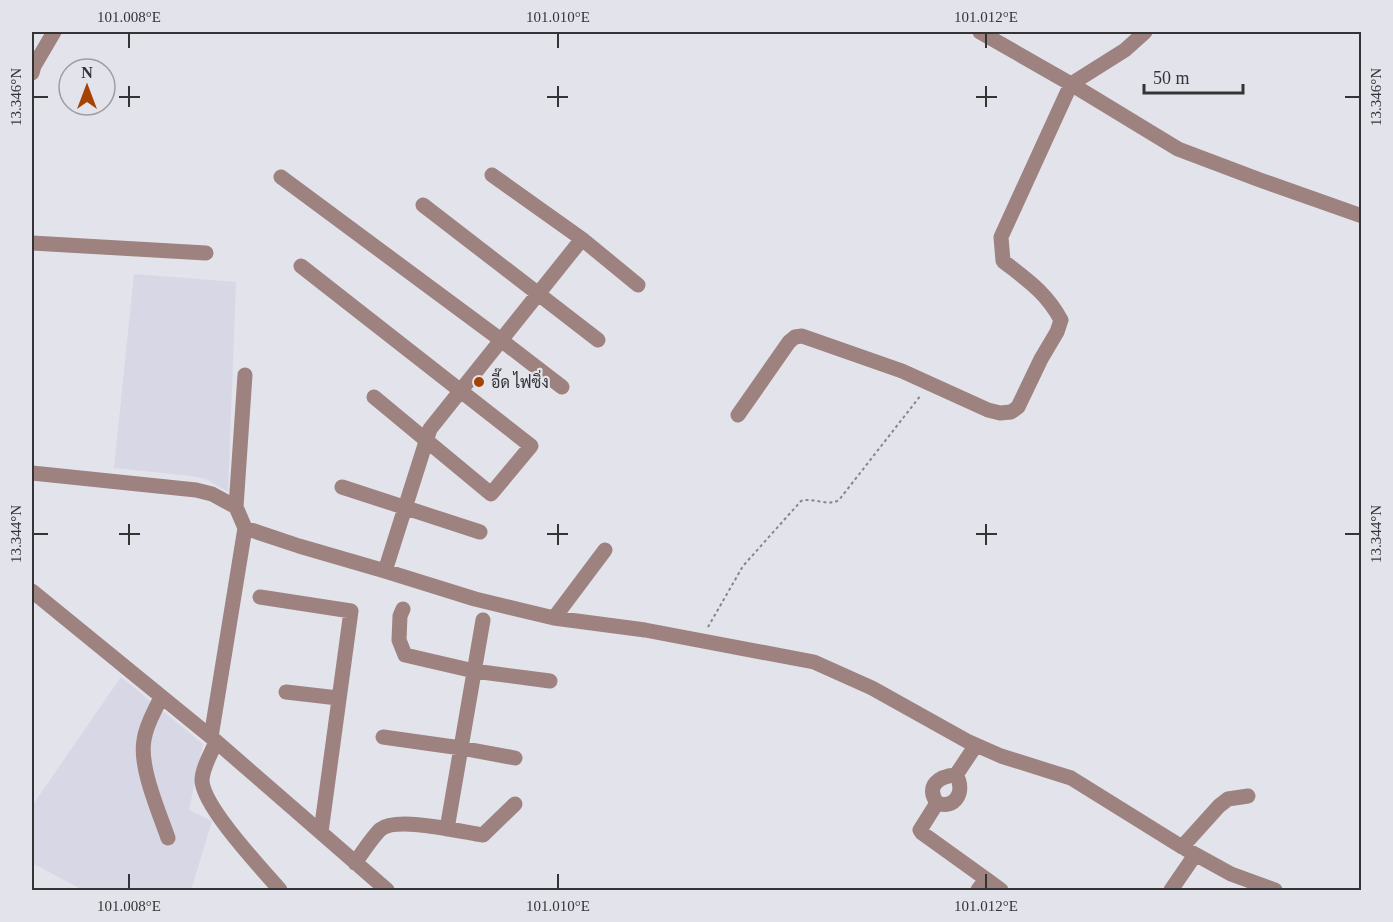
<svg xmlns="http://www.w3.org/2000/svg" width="1393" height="922" font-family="'Times New Roman',Sarabun,serif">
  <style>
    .built { fill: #d7d7e6 }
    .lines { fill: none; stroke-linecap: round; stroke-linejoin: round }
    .path { stroke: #85858b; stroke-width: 2; stroke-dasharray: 3 3; stroke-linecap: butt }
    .minor { stroke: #9e827f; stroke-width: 15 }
    .ticks { fill: none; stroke: #343437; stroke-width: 2 }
    .poi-dot { fill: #a64304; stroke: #e3e3eb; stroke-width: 2 }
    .labels { text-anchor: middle; stroke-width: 4.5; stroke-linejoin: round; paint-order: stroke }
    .poi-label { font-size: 16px; fill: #343437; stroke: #e3e3eb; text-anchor: start }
    .neatline { fill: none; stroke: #343437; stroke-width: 2 }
    .ticks-label { font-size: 15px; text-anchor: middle; fill: #343437 }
  </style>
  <rect width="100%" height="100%" fill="#e3e3eb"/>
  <path class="built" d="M134 274 236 282 228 492 206 479 192 476 114 468Z
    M121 677 203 744 189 810 212 821 191 890H83L32 863V806Z"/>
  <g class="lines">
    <path class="path" d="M708 627 743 566 801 501C814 497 827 507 839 500L921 395"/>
    <path class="minor" d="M980 32 1071 84 1178 149 1260 180 1362 216
      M32 73 34 66 54 32
      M1071 84 1125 50 1145 32
      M492 175 582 239
      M281 177 501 340 562 387
      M423 205 598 340
      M32 243 206 253
      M301 266 531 446 491 494 374 397
      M738 415 789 342 795 337 802 336 902 371 988 410 1000 413 1011 412 1018 407 1041 359 1057 332 1061 320C1046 292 1027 280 1003 261L1001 237 1071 84
      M32 473 196 490 212 494 236 507 245 528 299 546 385 571 475 599 554 618 645 630 814 662 872 688 967 741 1001 756 1071 778 1182 847 1231 874 1275 890
      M342 487 480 532
      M236 507 245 375
      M385 571 430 429 582 239 638 285
      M32 591 211 737 387 890
      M260 597 351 611 321 832
      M403 609 400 616 399 640 405 655 474 671 550 681
      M554 618 605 550
      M286 692 338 698
      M161 697C155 711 146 724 144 740 139 767 159 812 168 838
      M211 737 245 528
      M383 737 461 748 515 758
      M216 742C211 754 202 768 202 781 204 808 262 869 280 890
      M976 745 956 775C939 776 925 786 937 803L920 830 922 833 986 879 978 890
      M937 803C955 810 966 791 956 775
      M447 829 483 620
      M1182 847 1219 806 1228 799 1248 796
      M355 863C362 853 373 836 381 829 397 816 462 832 483 835L515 804
      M986 879 1001 890
      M1171 890 1195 855"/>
  </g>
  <path class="ticks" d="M129 33V48M558 33V48M986 33V48M129 86V107M558 86V107M986 86V107M33 97H48M119 97H140M547 97H568M976 97H997M1345 97H1360M129 524V545M558 524V545M986 524V545M33 534H48M119 534H140M547 534H568M976 534H997M1345 534H1360M129 874V889M558 874V889M986 874V889"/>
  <circle class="poi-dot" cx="479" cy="382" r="6"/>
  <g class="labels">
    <g class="poi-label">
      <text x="491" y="388">อี๊ด ไฟซิ่ง</text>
    </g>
  </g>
  <rect width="1393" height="922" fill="none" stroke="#e3e3eb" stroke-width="66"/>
  <g transform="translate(87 87)"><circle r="28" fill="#e3e3eb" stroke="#9d9da3" stroke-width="1.5"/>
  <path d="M0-4.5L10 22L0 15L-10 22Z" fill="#a64304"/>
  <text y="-9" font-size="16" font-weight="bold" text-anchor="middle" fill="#343437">N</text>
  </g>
  <path d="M1144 84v9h99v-9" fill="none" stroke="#343437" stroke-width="3"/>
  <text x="1153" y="84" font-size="18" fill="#343437" stroke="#e3e3eb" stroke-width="4.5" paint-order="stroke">50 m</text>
  <rect x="33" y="33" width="1327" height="856" class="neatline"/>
  <g class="ticks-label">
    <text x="129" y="22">101.008°E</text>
    <text x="558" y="22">101.010°E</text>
    <text x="986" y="22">101.012°E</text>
    <text transform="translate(16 97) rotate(-90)" y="5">13.346°N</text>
    <text transform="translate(1376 97) rotate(-90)" y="5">13.346°N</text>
    <text transform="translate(16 534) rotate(-90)" y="5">13.344°N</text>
    <text transform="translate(1376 534) rotate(-90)" y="5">13.344°N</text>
    <text x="129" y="911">101.008°E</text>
    <text x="558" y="911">101.010°E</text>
    <text x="986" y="911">101.012°E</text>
  </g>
</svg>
